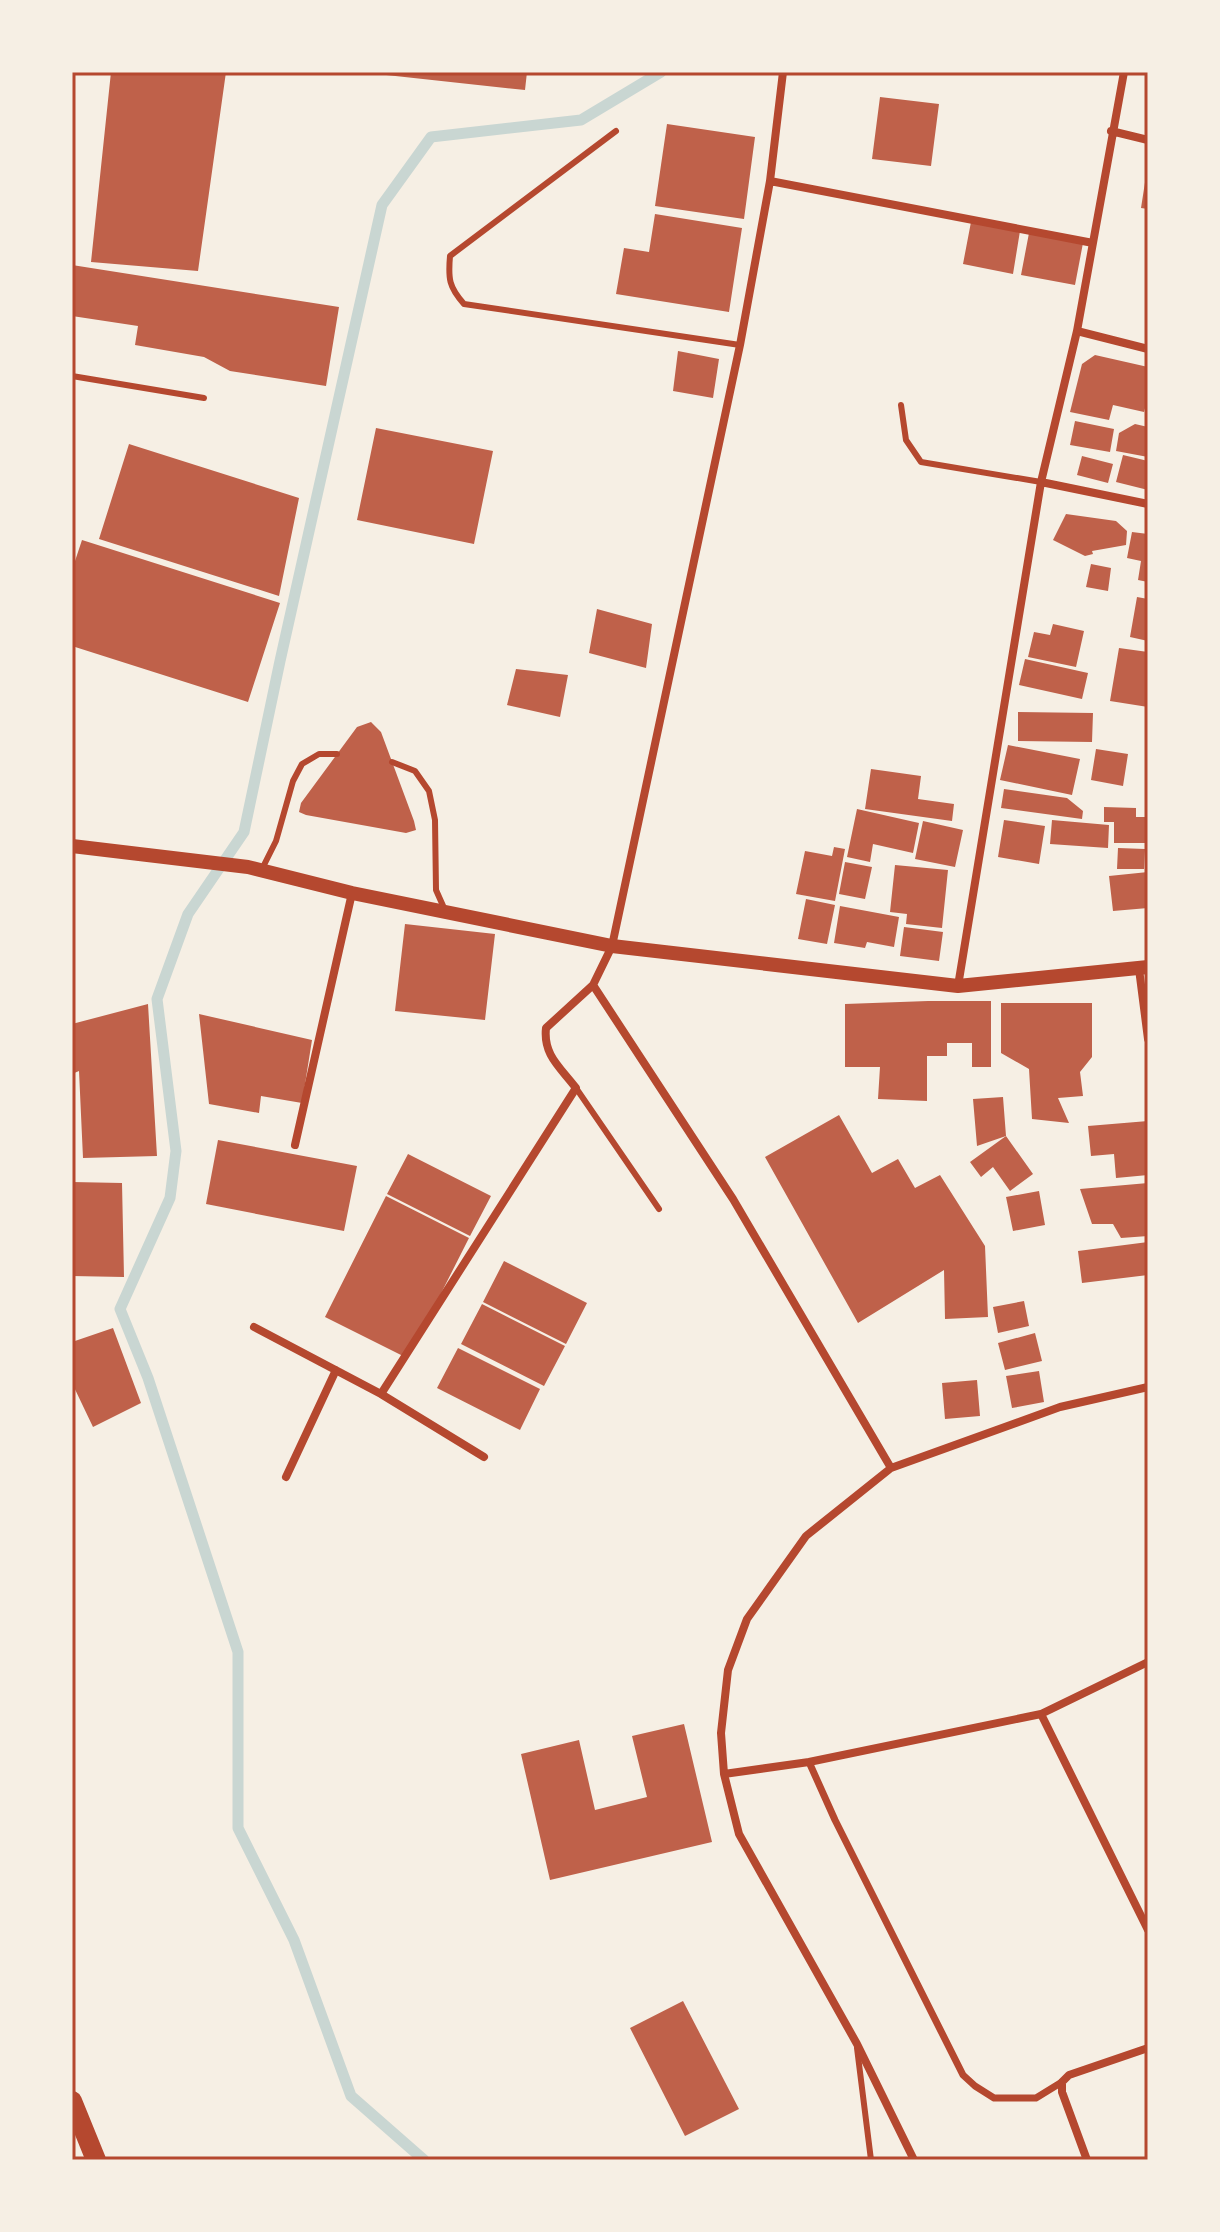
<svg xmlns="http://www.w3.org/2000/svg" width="1220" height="2232" font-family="'Noto Serif',serif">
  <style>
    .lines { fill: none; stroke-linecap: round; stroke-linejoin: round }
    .stream { stroke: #c9d6d2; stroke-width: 11 }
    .building { fill: #bf614a }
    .service { stroke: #b5482f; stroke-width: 6 }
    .pedestrian { stroke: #b5482f; stroke-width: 7 }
    .minor { stroke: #b5482f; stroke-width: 8 }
    .tertiary { stroke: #b5482f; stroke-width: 14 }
    .primary { stroke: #b5482f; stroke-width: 20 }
    .neatline { fill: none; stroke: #b5482f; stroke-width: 3 }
  </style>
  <rect width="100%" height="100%" fill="#f6efe4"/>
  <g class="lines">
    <path class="stream" d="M424 2160 351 2096 294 1940 238 1828V1652L148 1378 120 1309 170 1198 176 1151 157 999 188 914 244 832 280 661 382 205 431 137 581 120 661 72"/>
  </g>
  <path class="building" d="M111 72H226L198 271 91 262Z
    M377 72H527L525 90 377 74Z
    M880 97 939 104 931 166 872 159Z
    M667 124 755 137 744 219 655 206Z
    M1146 176H1148V209L1141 208Z
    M655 214 742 228 729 312 616 294 624 248 649 252Z
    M971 222 1020 231 1013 274 963 264Z
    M1029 233 1083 243 1075 285 1021 275Z
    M72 265 339 307 326 386 230 371 204 357 135 345 138 326 72 316Z
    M678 351 719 359 713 398 673 391Z
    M1095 355 1148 367V397L1144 412 1113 405 1109 420 1070 412 1082 364Z
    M1075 421 1114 429 1110 452 1070 445Z
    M1135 424 1148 427V457L1116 451 1119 433Z
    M376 428 493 451 474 544 357 520Z
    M129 444 299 498 279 596 99 539Z
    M1123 455 1148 461V490L1116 482Z
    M1082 456 1113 464 1108 483 1077 475Z
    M1066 514 1116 521 1127 531 1126 545 1092 551 1093 554 1085 556 1053 540Z
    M1132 532 1148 534V582L1138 580 1141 561 1127 558Z
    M82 540 280 603 248 702 72 646V570Z
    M1091 564 1111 568 1108 591 1086 587Z
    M1137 597 1148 599V641L1130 637Z
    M597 609 652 624 646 668 589 653Z
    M1053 624 1084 631 1076 667 1028 657 1034 632 1050 635Z
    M1119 648 1148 652V707L1110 701Z
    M1025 659 1088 673 1082 699 1019 685Z
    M516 669 568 675 560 717 507 705Z
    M1018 712 1093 713 1092 742 1018 741Z
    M371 722 381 732 414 821 416 830 406 833 306 815 299 812 301 803 357 727Z
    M1008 745 1080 759 1072 795 1000 780Z
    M1096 749 1128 754 1123 786 1091 780Z
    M871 769 921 776 918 799 954 804 952 821 865 809Z
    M1004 789 1067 798 1083 811 1082 819 1001 808Z
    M1104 807 1136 808V817H1146V843H1114V822H1104Z
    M857 809 919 823 913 853 873 844 870 862 847 857Z
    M1004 820 1045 826 1039 864 998 857Z
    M1052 820 1109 825 1108 848 1050 844Z
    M923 821 963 830 955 867 915 859Z
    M834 847 845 849 835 901 796 894 805 851 832 856Z
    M1118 848 1145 849 1144 869H1117Z
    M845 862 872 867 865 899 839 894Z
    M895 865 948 870 942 928 906 924 907 914 890 912Z
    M1148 872V908L1113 911 1109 876Z
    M806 899 835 905 827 944 798 939Z
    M840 906 899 917 894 947 867 942 865 948 834 943Z
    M405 924 495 934 485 1020 395 1011Z
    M904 927 943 932 939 961 900 956Z
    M928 1001H991V1067H972V1043H947V1056H927V1101L878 1099 880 1067H845V1004Z
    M1001 1003H1092V1057L1080 1072 1083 1096 1058 1098 1069 1123 1032 1119 1029 1069 1001 1053Z
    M148 1004 157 1156 83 1158 79 1071 72 1074V1024Z
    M199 1014 312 1040 302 1103 261 1096 259 1113 209 1104Z
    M1003 1097 1006 1136 1033 1174 1010 1191 993 1167 981 1177 970 1162 1006 1136 977 1146 973 1099Z
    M839 1115 872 1173 898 1159 915 1188 940 1175 985 1246 988 1317 945 1319 944 1270 858 1323 765 1157Z
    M1148 1121V1175L1116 1178 1114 1154 1091 1156 1088 1126Z
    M218 1140 357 1166 344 1231 206 1204Z
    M408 1154 491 1196 470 1236 387 1194Z
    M72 1182 122 1183 124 1277 72 1276Z
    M1148 1183V1236L1121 1238 1113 1224H1092L1080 1189Z
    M1039 1191 1045 1225 1013 1231 1006 1197Z
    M386 1196 469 1238 428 1319 403 1356 325 1317Z
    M1148 1242V1275L1082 1283 1078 1251Z
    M504 1261 587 1303 566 1344 483 1302Z
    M1024 1301 1029 1326 998 1333 993 1307Z
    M482 1304 565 1346 544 1386 461 1344Z
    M113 1328 141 1403 93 1427 72 1383V1342Z
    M1035 1333 1042 1361 1005 1370 998 1343Z
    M458 1348 540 1389 520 1430 437 1388Z
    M1039 1371 1044 1402 1012 1408 1006 1376Z
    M977 1380 980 1416 945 1419 942 1383Z
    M684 1724 712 1842 550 1880 521 1754 579 1740 595 1810 647 1797 632 1736Z
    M683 2001 739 2109 685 2136 630 2028Z"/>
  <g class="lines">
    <path class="service" d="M616 131 450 256C448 279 449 287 464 304L740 345
      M72 376 204 398
      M901 405 906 440 921 462 1041 482
      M392 762 415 771 429 791 435 820 436 890 444 908
      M261 871 276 841 293 781 302 764 319 754H337
      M576 1088 659 1209
      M857 2048 871 2160"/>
    <path class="pedestrian" d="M809 1762 835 1820 963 2075 975 2086 994 2098H1036L1062 2082"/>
    <path class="minor" d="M783 72 770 181 740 345 612 946 593 985 733 1199 891 1468
      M1111 131 1148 140
      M770 181 1093 243
      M1077 331 1148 349
      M1041 482 1148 504
      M1139 969 1148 1039
      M958 986 1041 482 1077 331 1124 72
      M295 1145 352 893
      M254 1327 381 1394 484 1457
      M381 1394 576 1088C560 1067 543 1055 546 1028L593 985
      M286 1477 336 1370
      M1041 1714 1148 1930
      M724 1774 809 1762 1041 1714 1148 1662
      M914 2160 857 2044 739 1834 724 1774 721 1733 728 1670 747 1619 806 1536 891 1468 1060 1407 1148 1387
      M1087 2160 1062 2092V2082L1069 2075 1148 2048"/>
    <path class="tertiary" d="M72 846 248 867 352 893 612 946 958 986 1148 967"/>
    <path class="primary" d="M72 2101 96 2160"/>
  </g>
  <rect width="1220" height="2232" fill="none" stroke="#f6efe4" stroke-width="148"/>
  <rect x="74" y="74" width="1072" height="2084" class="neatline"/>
</svg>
